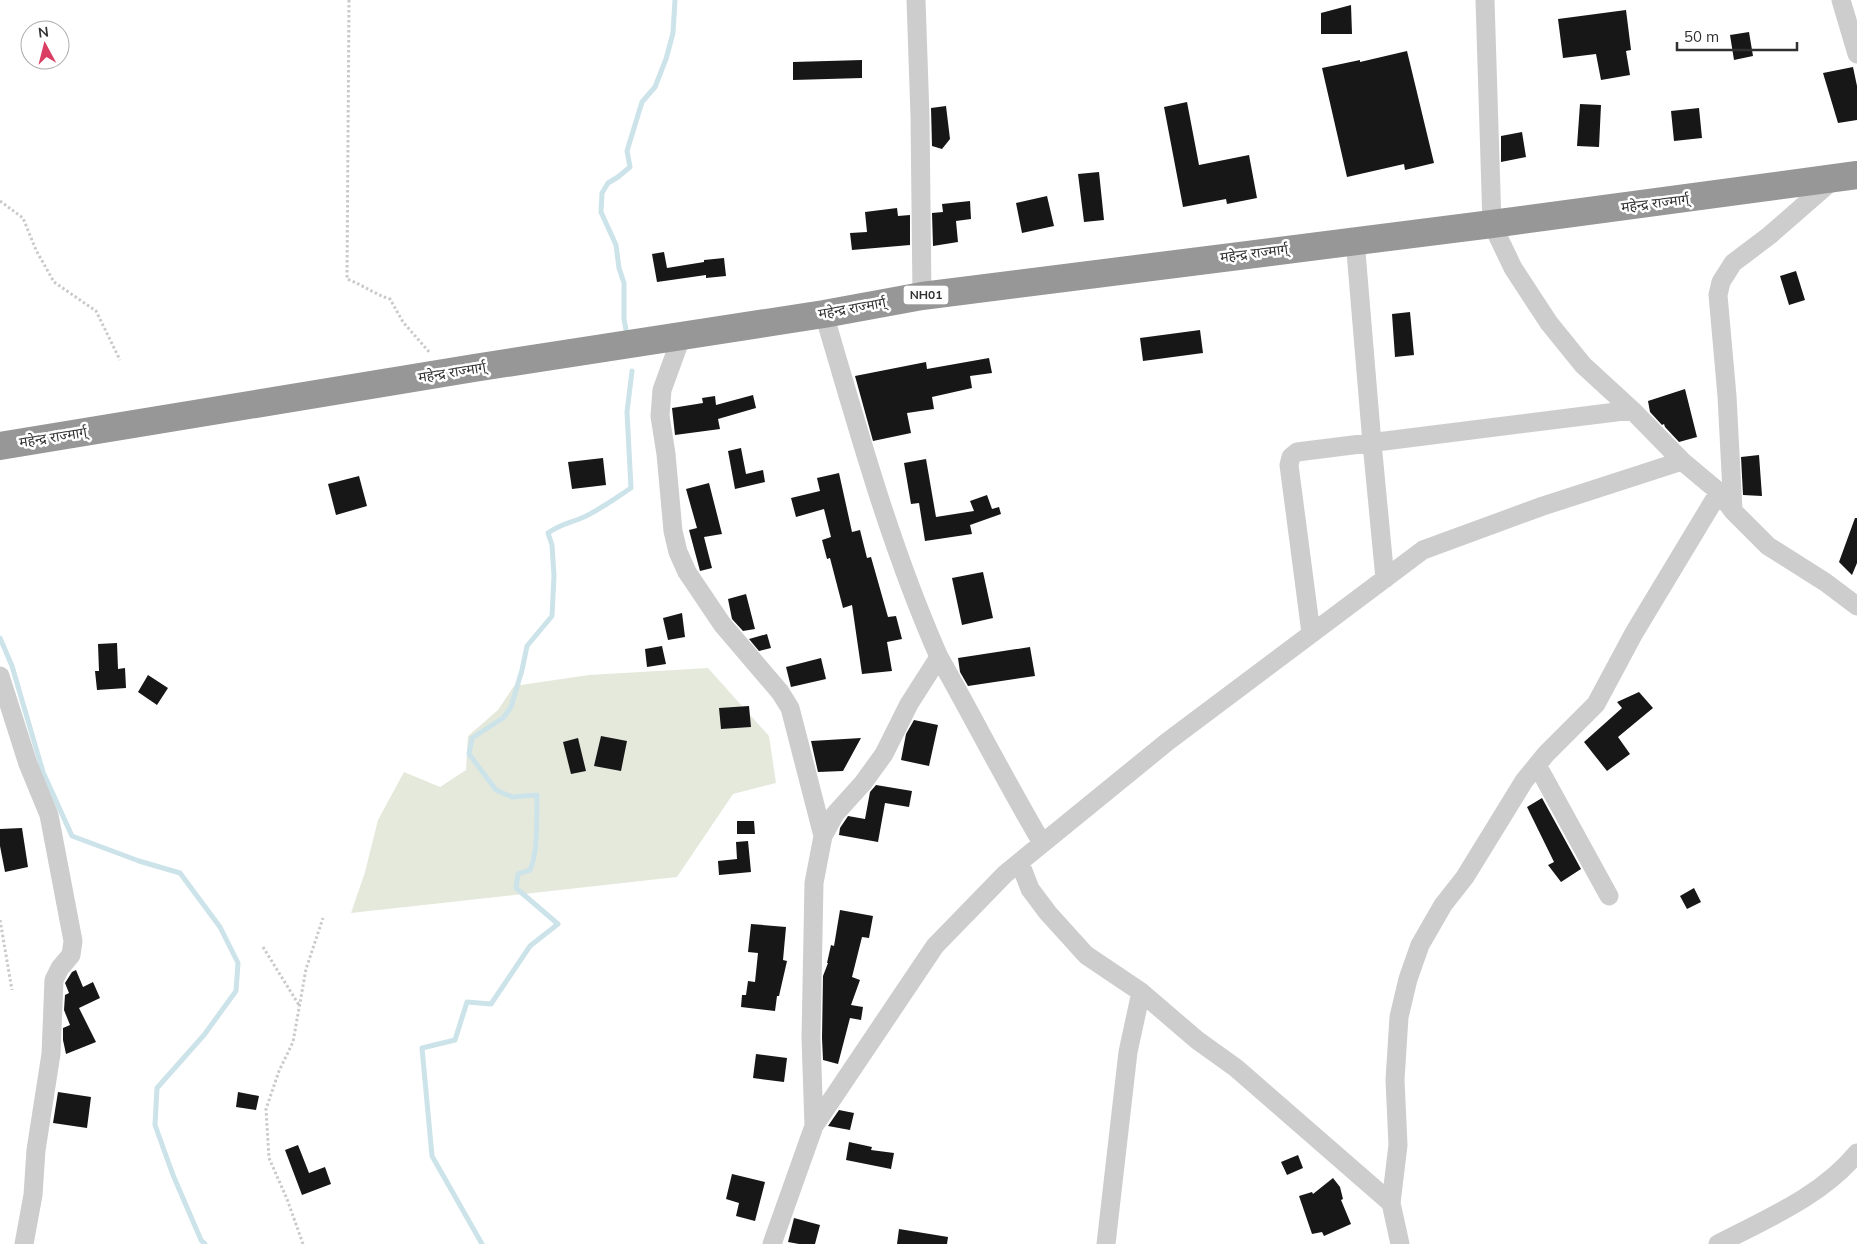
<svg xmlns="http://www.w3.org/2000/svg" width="1857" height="1244" font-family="Mulish,'Noto Sans Devanagari',sans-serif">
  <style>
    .green { fill: #e5e9dc }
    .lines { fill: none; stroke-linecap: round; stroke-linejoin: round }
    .stream { stroke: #cce3ea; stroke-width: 5 }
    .building { fill: #171717 }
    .path { stroke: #cacaca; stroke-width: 3; stroke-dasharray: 2.5 2.5; stroke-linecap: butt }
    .street { stroke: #cdcdcd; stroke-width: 19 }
    .highway { stroke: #979797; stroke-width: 28 }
    .labels { text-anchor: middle; stroke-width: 5; stroke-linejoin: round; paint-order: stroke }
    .shield { fill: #fff; stroke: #6e6e6e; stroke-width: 1 }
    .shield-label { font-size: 12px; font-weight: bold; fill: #303030 }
    .street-label { font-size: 14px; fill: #303030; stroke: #fff }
  </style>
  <rect width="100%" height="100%" fill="#fff"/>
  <path class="green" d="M708 668 769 736 776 783 733 794 677 877 351 913 365 872 378 820 404 772 440 787 466 770 468 736 498 710 514 686 589 675Z"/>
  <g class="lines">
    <path class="stream" d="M627 335 624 319V283L619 268 616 245 601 212 602 193 608 183 618 177 630 167 627 151 642 102 655 87 666 59 673 33 675 0
      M0 638 12 666 43 772 72 836 139 861 180 873 220 927 238 963 236 991 204 1035 157 1088 155 1125 173 1175 201 1240 205 1244
      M482 1244 432 1156 422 1048 455 1040 467 1002 491 1004 530 946 558 924 516 888 518 874 530 870C539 849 536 818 537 795L512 797 496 790 469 754 472 738 503 718 511 707 522 670 527 646 552 616 554 576 552 545 548 533C560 524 570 523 584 517 601 509 616 498 631 488L627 412 632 371"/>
  </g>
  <path class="building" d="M1351 5 1352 34H1321V13Z
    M1626 10 1631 50 1626 51 1630 75 1601 80 1596 54 1563 58 1558 19Z
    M1749 32 1753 56 1734 60 1730 35Z
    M1407 51 1434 163 1405 170 1404 164 1347 177 1322 68 1360 60V62Z
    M862 60V78L793 80V62Z
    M1853 67 1857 86V120L1838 123 1823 73Z
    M1187 102 1199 165 1249 155 1257 198 1227 204 1226 199 1183 207 1164 107Z
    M1580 104 1601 105 1599 147 1577 146Z
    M946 106 950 139 942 149 932 146 931 108Z
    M1699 108 1702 138 1674 141 1671 111Z
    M1522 132 1526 157 1501 162V136Z
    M1099 172 1104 220 1084 222 1078 174Z
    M1047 196 1054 226 1022 233 1016 203Z
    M970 201 971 219 956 221 958 242 933 246 932 213 943 212 942 204Z
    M897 208 898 216 910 215V245L852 250 850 233 867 232 865 212Z
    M664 252 667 268 704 262V260L724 258 726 276 706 278V275L657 282 652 254Z
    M1796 271 1805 300 1789 305 1780 276Z
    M1410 312 1414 355 1395 357 1392 314Z
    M1200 330 1203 353 1143 361 1140 338Z
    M989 358 992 373 970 376 972 388 932 397 934 409 907 413 911 433 873 441 855 376 926 362 927 369Z
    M1685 389 1697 437 1679 442 1665 427 1664 424 1662 425 1650 412 1648 401Z
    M753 395 756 408 718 419 720 429 675 435 672 408 703 403 702 398 715 396 716 405Z
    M741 448 746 474 763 470 765 482 735 489 728 451Z
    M1759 455 1762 496 1743 495 1741 457Z
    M603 458 606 485 572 489 568 462Z
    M926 459 936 517 974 511 970 501 987 495 992 509 999 507 1001 514 970 525 972 534 925 541 919 503 911 504 904 463Z
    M839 473 852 532 860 530 867 558 871 557 888 617 896 616 902 639 887 642 892 671 862 674 852 605 843 608 830 558 827 559 822 540 831 537 824 509 796 517 791 498 820 491 817 478Z
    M359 476 367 506 336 515 328 484Z
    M709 483 722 534 704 537 712 568 700 571 689 530 697 528 686 489Z
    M1855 518H1857V563L1852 575 1839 562Z
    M983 572 993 618 962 625 952 578Z
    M746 594 755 629 743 631 732 619 728 599Z
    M682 613 685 637 668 640 663 618Z
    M767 634 771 648 759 651 749 639Z
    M117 643 118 669 125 668 126 688 97 690 95 671H99L98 644Z
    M662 646 666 664 647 667 645 649Z
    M1030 647 1035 676 968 686 960 672 958 658Z
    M821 658 826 679 791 687 786 667Z
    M148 675 168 688 157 705 138 692Z
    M1639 692 1653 708 1618 737 1630 754 1607 771 1584 742 1622 708 1617 702Z
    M749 706 751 727 721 729 719 708Z
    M914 720 938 725 929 766 901 760 906 734Z
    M601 736 627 741 621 771 594 766Z
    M578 738 586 771 571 774 563 742Z
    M861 738 843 771 818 772 811 741Z
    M876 785 912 791 909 807 885 803 878 842 839 835 840 828 848 816 865 819 870 792Z
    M1542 798 1581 869 1561 882 1548 865 1554 862 1527 807Z
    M737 821H754L755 834H737Z
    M22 828 28 867 5 872 0 846V829Z
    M748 841 751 872 719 875 718 861 737 859 736 842Z
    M1694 888 1701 902 1687 909 1680 896Z
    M840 910 873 916 869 938 862 937 852 977 860 980 851 1005 863 1007 861 1020 850 1018 838 1064 823 1060 822 1038 823 976 828 963H827L831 945 834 946Z
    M751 924 786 927 783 960 787 961 779 996H777L775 1011 741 1007 742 995H746L748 981 755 982 758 953 748 952Z
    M76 970 83 987 93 982 100 998 79 1008 96 1042 66 1054 63 1040V1028L70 1025 64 1010 65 995 69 993 65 983 72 972Z
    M756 1054 787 1058 784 1082 753 1078Z
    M58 1092 91 1097 87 1128 53 1123Z
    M238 1092 259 1096 256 1110 236 1107Z
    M839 1110 854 1113 850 1130 828 1126Z
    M849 1142 872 1147 871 1150 894 1153 891 1169 846 1160Z
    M298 1145 309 1173 325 1167 331 1184 302 1195 285 1150Z
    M1298 1155 1303 1168 1287 1175 1281 1162Z
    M732 1174 765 1182 755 1221 736 1216 739 1203 726 1199Z
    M1333 1178 1340 1187 1343 1199 1341 1200 1351 1224 1324 1236 1322 1232 1312 1234 1299 1196 1312 1192 1313 1194Z
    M794 1218 820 1225 815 1244H799L788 1242Z
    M899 1229 948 1237 947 1244H897Z"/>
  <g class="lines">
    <path class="path" d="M349 0 347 279C363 285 374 294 390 299L403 322 430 353
      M0 201 23 218 36 250 54 282 96 311 120 360
      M0 920 12 990
      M263 947 299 1005
      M303 1244 287 1199 269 1158 266 1109 279 1071 293 1042 306 969 323 918"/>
    <path class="street" d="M916 0 920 116 922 296
      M1485 0 1492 224 1513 268 1549 323 1583 365 1632 410 1682 461 1719 492 1733 511 1768 546 1825 582 1857 606
      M1841 0 1857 54
      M1355 240 1372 443 1385 579
      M682 335 662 390 660 416 666 454 673 531 678 552 687 572 722 624 780 692 790 708 823 836
      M1733 511 1727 396 1718 295 1721 282 1733 263 1770 235 1834 179
      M1311 633 1289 465 1291 457 1297 452 1632 410
      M939 657C974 719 1006 782 1042 843
      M0 676 28 764 49 815 73 941 71 955 60 968 54 980 51 1054 36 1150 33 1195 24 1244
      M1537 765 1609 896
      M1020 863 1030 889 1048 913 1086 955 1141 992 1197 1040 1236 1068 1391 1203 1400 1244
      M814 1126 935 946 1005 874 1167 742 1423 550 1543 506 1682 461
      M1391 1203 1398 1145 1395 1080 1399 1017 1408 979 1420 945 1443 905 1465 877 1524 781 1546 754 1596 704 1634 633 1719 492
      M772 1244 814 1126 811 1038 814 883 823 836 835 814 863 783 884 754 909 704 939 657C890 546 858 429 824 314
      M1106 1244 1128 1052 1141 992
      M1718 1244C1766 1219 1822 1196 1857 1153"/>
    <path class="highway" d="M0 446 474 368 824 314 922 296 1492 224 1857 175"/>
  </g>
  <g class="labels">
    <rect class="shield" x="903.5" y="285.5" width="45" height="19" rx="4"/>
    <g class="shield-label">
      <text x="926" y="299">NH01</text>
    </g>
    <g class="street-label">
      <text transform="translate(1655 203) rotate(-7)" y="5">महेन्द्र राज्मार्ग्</text>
      <text transform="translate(1254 253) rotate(-7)" y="5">महेन्द्र राज्मार्ग्</text>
      <text transform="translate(852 308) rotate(-10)" y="5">महेन्द्र राज्मार्ग्</text>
      <text transform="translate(452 372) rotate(-9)" y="5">महेन्द्र राज्मार्ग्</text>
      <text transform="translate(53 437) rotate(-9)" y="5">महेन्द्र राज्मार्ग्</text>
    </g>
  </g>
  <g transform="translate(45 45) rotate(353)"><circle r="24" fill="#ffffff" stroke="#acacac"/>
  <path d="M0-4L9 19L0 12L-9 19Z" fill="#da3e63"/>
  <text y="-8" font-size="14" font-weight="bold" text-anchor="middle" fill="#303030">N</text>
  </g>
  <path d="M1677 42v8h120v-8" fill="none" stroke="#303030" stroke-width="2.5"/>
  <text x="1684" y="42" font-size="15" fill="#303030" stroke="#ffffff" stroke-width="4" paint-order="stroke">50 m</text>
</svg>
